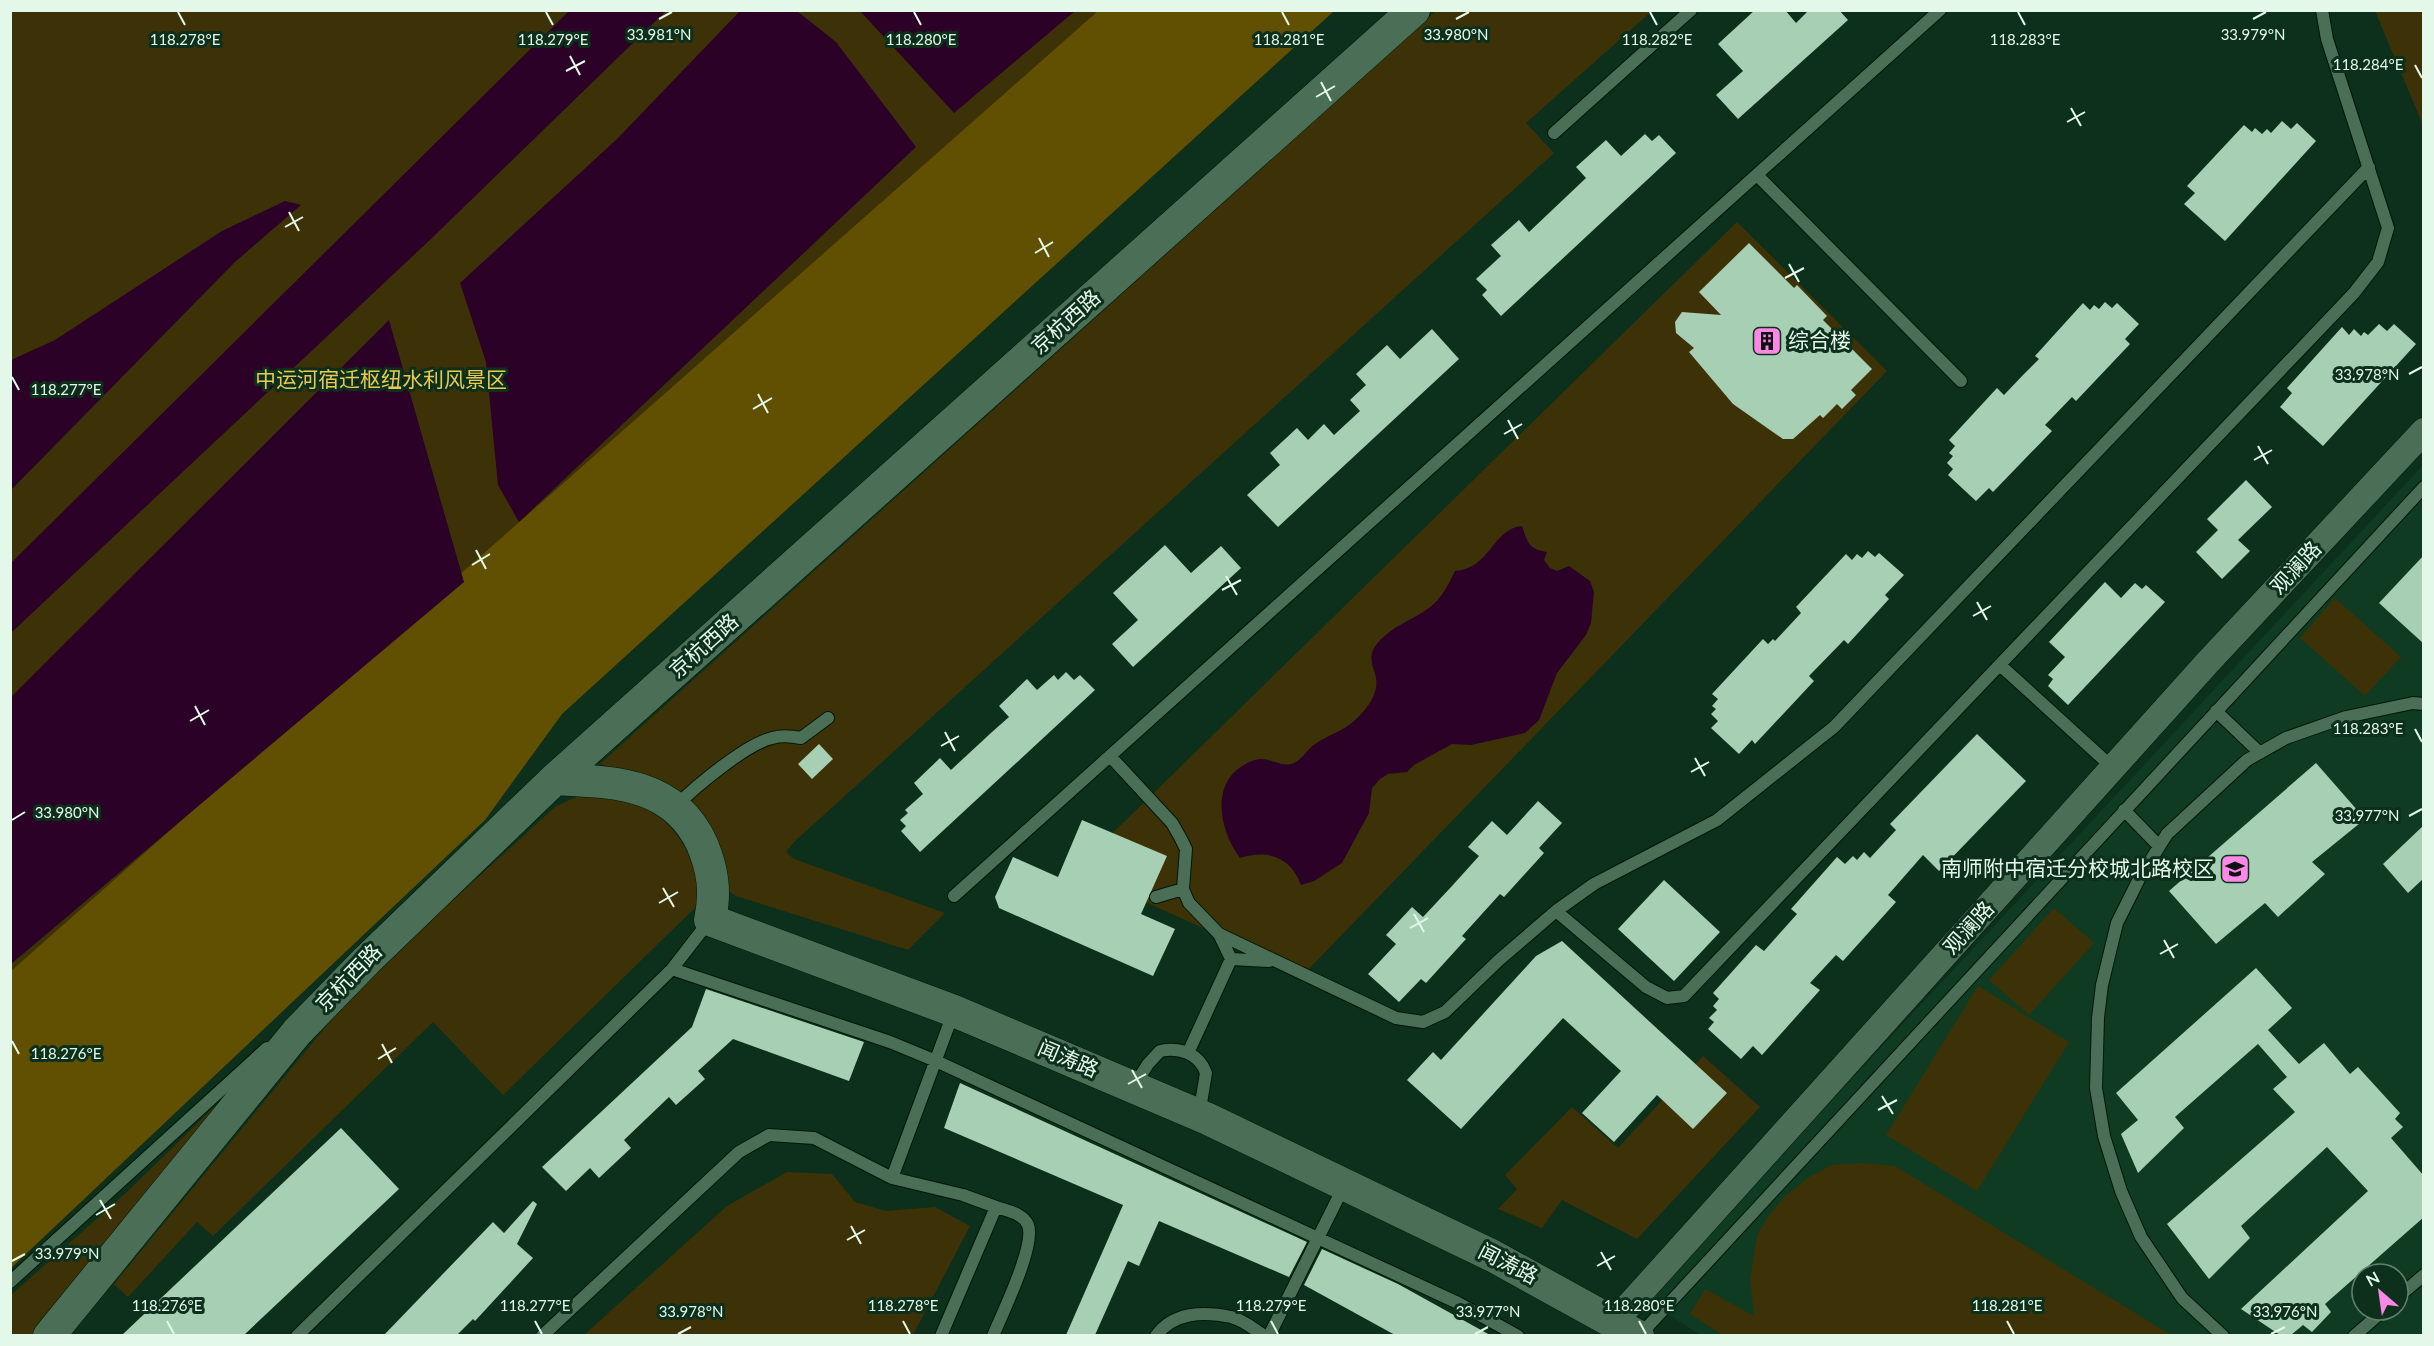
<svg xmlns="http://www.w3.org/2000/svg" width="2434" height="1346" font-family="Lato,'Noto Sans SC',sans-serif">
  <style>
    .built { fill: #0e3b21; fill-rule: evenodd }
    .green { fill: #3d3207 }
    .forest { fill: #625002 }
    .water { fill: #2c0127 }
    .building { fill: #a7cfb3 }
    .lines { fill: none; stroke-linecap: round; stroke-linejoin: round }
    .service-casing { stroke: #001707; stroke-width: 14 }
    .minor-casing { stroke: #001707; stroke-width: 27 }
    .tertiary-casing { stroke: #001707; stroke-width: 33 }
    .service { stroke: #4b6f56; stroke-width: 12 }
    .minor { stroke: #4b6f56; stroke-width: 26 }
    .tertiary { stroke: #4b6f56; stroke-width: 32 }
    .ticks { fill: none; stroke: #e4f8ea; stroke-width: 2 }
    .labels { text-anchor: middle; stroke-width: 6; stroke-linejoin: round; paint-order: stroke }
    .street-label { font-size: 21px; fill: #e4f8ea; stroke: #0c301b }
    .poi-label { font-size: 21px; fill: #e4f8ea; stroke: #0c301b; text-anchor: start }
    .park-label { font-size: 21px; fill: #e9c952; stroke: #0c301b }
    .ticks-label { font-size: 15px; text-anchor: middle; fill: #e4f8ea; stroke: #0c301b; stroke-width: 6; stroke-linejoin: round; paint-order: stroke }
  </style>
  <rect width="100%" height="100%" fill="#0c301b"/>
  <path class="built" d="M2423 465V1335L1702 1336 1646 1300ZM2362 1274H2398V1310H2362Z"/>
  <path class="green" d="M11 11H1334L562 714 485 820 11 1268Z
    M1436 11H1652L1526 123 1554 153 794 842 786 852 794 859 945 913 908 950 736 896 728 891 654 779 600 764Z
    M2375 11H2423V125Z
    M1737 222 1887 371 1304 974 1075 870Z
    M2335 598 2401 657 2365 696 2300 638Z
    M599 793C613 797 630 800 643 806 678 824 699 864 701 902L503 1095 433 1022 213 1236 197 1222 128 1297 114 1284 361 984 555 807 576 797Z
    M2054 908 2094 943 2029 1015 1989 980Z
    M1978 986 2069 1042 1977 1191 1886 1135Z
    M1703 1056 1760 1107 1637 1239 1562 1200 1542 1228 1498 1209 1517 1189 1505 1175 1572 1107 1618 1148Z
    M260 1062 36 1335H11L10 1296 128 1191Z
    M1860 1163 1895 1166 2171 1335 1724 1336 1690 1314 1705 1289 1754 1316 1750 1279 1757 1236 1767 1218 1783 1198 1809 1177 1832 1165Z
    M787 1172 832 1174 855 1202 886 1211 935 1207 970 1226 913 1335H584L727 1206Z"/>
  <path class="forest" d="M1098 11H1334L562 714 485 820 11 1268V971Z"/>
  <path class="water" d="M569 11H666L432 238 11 633V563Z
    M740 11H797L836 42 916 147 519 522 498 485 486 362 460 283 617 139Z
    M860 11H1075L954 113Z
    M285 201 301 205 235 262 11 490V360L55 340 222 231Z
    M389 320 464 582 11 964V697Z
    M1522 526C1528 543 1528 549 1547 552L1544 560 1550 568 1557 571 1569 566 1590 581 1594 592 1591 623 1586 635 1557 673 1539 720 1525 733 1471 745 1452 744 1414 765 1407 772 1388 774 1380 779 1372 788 1369 813 1342 863 1314 881 1301 885C1291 857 1267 849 1240 858 1217 827 1209 775 1255 760 1268 756 1280 767 1291 764 1302 761 1306 750 1315 744 1327 735 1342 732 1354 721 1365 711 1379 695 1376 678 1374 668 1368 659 1374 648 1387 628 1411 621 1429 608 1442 598 1448 585 1455 571 1490 569 1493 528 1522 526Z"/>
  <path class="building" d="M1755 10H1785L1796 23 1809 10H1839L1848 20 1738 119 1716 95 1743 71 1718 44Z
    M2282 121 2291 129 2297 123 2316 141 2225 241 2184 204 2195 193 2187 186 2244 125 2252 132 2255 128 2262 134 2267 129 2271 133Z
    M1645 134 1652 141 1659 135 1676 153 1501 316 1482 295 1487 290 1476 279 1501 256 1491 245 1519 220 1529 232 1586 178 1576 167 1606 140 1621 156Z
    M1749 243 1794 288 1797 285 1827 316 1823 320 1872 369 1851 390 1856 395 1842 409 1837 404 1823 418 1820 415 1793 439H1783L1733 404 1689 352 1694 348 1676 333 1675 322 1682 312 1721 315 1699 292Z
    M2105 302 2112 308 2117 303 2139 324 2125 339 2130 344 2076 401 2072 397 2045 425 2052 431 1993 492 1989 488 1976 501 1948 475 1953 469 1947 463 1953 456 1949 453 1955 446 1949 440 1997 388 2004 395 2023 375 2039 359 2035 356 2083 303 2090 310 2094 305 2099 309Z
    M2379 324 2387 331 2394 324 2416 344 2323 446 2280 407 2292 393 2287 388 2342 327 2349 335 2354 329 2361 336 2364 332 2368 335Z
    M1432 329 1459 359 1278 527 1247 495 1280 465 1270 453 1297 428 1308 440 1324 424 1334 435 1360 411 1350 400 1366 385 1356 374 1387 345 1400 359Z
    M2246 480 2272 507 2238 540 2250 551 2222 579 2196 552 2218 530 2207 519Z
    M1165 545 1191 573 1221 546 1241 568 1133 667 1112 644 1138 620 1113 593Z
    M1868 551 1875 557 1879 553 1904 575 1885 595 1889 599 1848 644 1844 640 1809 676 1814 681 1755 744 1752 740 1739 754 1711 728 1718 721 1711 714 1716 709 1712 706 1718 699 1712 694 1763 639 1768 644 1773 639 1775 641 1801 613 1796 607 1846 554 1852 560 1857 554 1862 558Z
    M2424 555V644L2379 603Z
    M2105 582 2121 598 2135 583 2142 589 2146 585 2165 602 2068 705 2048 686 2053 679 2048 675 2065 657 2049 642Z
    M1066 672 1074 680 1080 675 1095 690 920 852 901 831 906 826 900 820 908 813 905 810 923 794 914 783 940 758 951 770 992 732 1009 717 999 706 1027 679 1037 690 1054 675 1058 680Z
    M1977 734 2026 781 1939 871 1923 855 1888 895 1896 902 1843 961 1836 955 1810 983 1820 990 1762 1055 1753 1046 1741 1059 1708 1029 1714 1022 1709 1018 1717 1010 1713 1006 1719 999 1713 993 1756 945 1764 951 1797 914 1791 909 1837 857 1845 864 1853 856 1857 860 1864 852 1870 858 1896 830 1890 824Z
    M819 744 833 759 812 779 798 764Z
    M2316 763 2365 819 2312 862 2325 874 2278 917 2265 903 2216 944 2169 891Z
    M1538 801 1562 823 1539 848 1544 853 1504 897 1500 894 1462 936 1466 939 1426 983 1421 979 1399 1002 1368 974 1396 944 1386 935 1412 907 1423 917 1452 886 1479 856 1468 847 1492 821 1507 835Z
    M1082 820 1167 856 1141 914 1175 929 1153 976 999 908 995 897 1013 857 1058 877Z
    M2424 825V878L2408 893 2383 864Z
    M1664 880 1720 932 1674 981 1618 929Z
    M1562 941 1727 1093 1693 1129 1657 1095 1614 1142 1582 1113 1621 1071 1563 1018 1461 1129 1407 1080 1433 1052 1441 1060 1536 956Z
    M2256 968 2292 1008 2268 1030 2299 1064 2324 1043 2350 1074 2358 1067 2400 1113 2395 1119 2403 1127 2391 1138 2424 1176V1217L2325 1304 2331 1312 2312 1332 2303 1325 2291 1335H2280L2241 1309 2368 1191 2327 1147 2241 1226 2250 1238 2209 1279 2167 1224 2295 1112 2273 1089 2287 1077 2258 1044 2175 1117 2184 1128 2138 1173 2121 1134 2138 1120 2116 1093Z
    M706 989 864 1042 849 1081 733 1039 698 1071 705 1079 676 1105 669 1097 624 1140 631 1148 599 1178 590 1168 566 1191 542 1167 692 1027Z
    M960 1083 1307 1242 1289 1277 1159 1221 1139 1266 1128 1261 1095 1335H1066L1123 1205 944 1128Z
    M341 1128 399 1189 244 1335H122Z
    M533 1201 537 1204 517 1244 533 1258 475 1321 473 1319 457 1335H384L493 1222 504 1233Z
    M1322 1249 1398 1284 1490 1335H1395L1304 1285Z"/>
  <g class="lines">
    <g class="service-casing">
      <path id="service" d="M1554 133 1691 10
        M1758 176 1961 381
        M2000 665 2113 768
        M2216 711 2260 753
        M1110 756 1172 823 1180 837 1186 849 1183 889 1189 903 1219 934 1231 959
        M676 806C695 787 746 744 772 738 782 735 791 736 801 738L828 718
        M2124 810 2159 846
        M954 896 1940 10
        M1156 897 1183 889
        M1556 911 1646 987 1667 998 1684 996 2354 293 2378 262 2388 228 2327 39 2322 10
        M1219 934 1396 1018 1423 1022 1445 1012 1499 960 1556 911 1594 884 1717 820 1834 727 2369 167
        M1231 959 1269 961
        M672 969 890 1042 936 1061 1458 1303 1518 1336
        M1188 1053 1231 959
        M1134 1086 1148 1064 1160 1051C1179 1047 1199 1053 1206 1073L1199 1115
        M892 1178 954 1011
        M10 1282 267 1048
        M2398 1297 2424 1275
        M297 1336 672 969 710 920
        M542 1336 739 1152 769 1135 814 1138 892 1178 963 1195 996 1207 941 1336
        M993 1336C1002 1314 1036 1245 1028 1225 1023 1213 1007 1211 996 1207
        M1156 1336C1173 1312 1204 1311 1231 1317 1242 1319 1255 1330 1265 1336
        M1269 1336 1345 1184
        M1639 1336 2424 487
        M2223 1336 2182 1298 2141 1237 2121 1191 2104 1136 2096 1088 2098 1018 2102 985 2117 923 2139 879 2167 834 2247 760 2286 738 2346 717 2413 703 2424 704
        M2354 1336 2384 1310"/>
    </g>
    <g class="minor-casing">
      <path id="minor" d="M1615 1321 2208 662 2424 431"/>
    </g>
    <g class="tertiary-casing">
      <path id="tertiary" d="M555 779C613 782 674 782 702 844 713 870 716 892 710 920L954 1011 1208 1119 1493 1256 1638 1336
        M49 1336 297 1032 367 960 555 779 1414 10"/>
    </g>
    <use href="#service" class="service"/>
    <use href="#minor" class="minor"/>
    <use href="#tertiary" class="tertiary"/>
  </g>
  <path class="ticks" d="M178 12 185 25M546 12 553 25M914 12 921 25M1282 12 1289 25M1650 12 1657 25M2018 12 2025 25M659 19 672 12M1456 19 1469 12M2253 19 2266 12M570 56 580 75M2415 65 2422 78M566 71 585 61M1321 82 1331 101M1316 97 1335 86M2071 108 2081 126M2067 122 2085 112M289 212 299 231M285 227 303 217M1039 238 1049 257M1035 253 1053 242M1789 264 1799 282M1785 278 1804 268M2409 374 2422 367M12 377 19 390M758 394 768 413M753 409 772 398M1508 420 1518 439M1504 434 1522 424M2258 446 2268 464M2254 460 2272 450M476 550 486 569M472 565 490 554M1226 576 1237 595M1222 590 1241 580M1977 602 1987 620M1973 616 1991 606M195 706 205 725M190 721 209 710M2415 729 2422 742M945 732 955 751M941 746 959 736M1695 758 1705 776M1691 772 1709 762M2409 816 2422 809M12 820 25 812M663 888 674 907M659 903 678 892M1414 914 1424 932M1410 928 1428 918M2164 940 2174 958M2160 954 2178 944M12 1041 19 1054M382 1044 392 1063M378 1059 396 1048M1132 1070 1142 1088M1128 1084 1146 1074M1882 1096 1893 1114M1878 1110 1897 1100M100 1200 111 1219M96 1215 115 1204M851 1226 861 1244M847 1240 865 1230M1601 1252 1611 1270M12 1261 25 1254M1597 1266 1615 1256M167 1321 174 1334M535 1321 542 1334M903 1321 910 1334M1271 1321 1278 1334M1639 1321 1646 1334M2007 1321 2014 1334M678 1334 691 1327M1475 1334 1488 1327M2271 1334 2285 1327"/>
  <defs>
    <g id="building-square" transform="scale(1.5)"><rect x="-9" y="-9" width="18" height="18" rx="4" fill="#fb87e6" stroke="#0c301b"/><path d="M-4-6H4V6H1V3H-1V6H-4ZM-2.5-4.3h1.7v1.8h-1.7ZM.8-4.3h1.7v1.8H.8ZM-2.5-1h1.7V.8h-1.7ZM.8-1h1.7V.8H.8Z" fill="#111"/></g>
    <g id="school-square" transform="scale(1.5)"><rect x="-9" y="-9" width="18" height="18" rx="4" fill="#fb87e6" stroke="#0c301b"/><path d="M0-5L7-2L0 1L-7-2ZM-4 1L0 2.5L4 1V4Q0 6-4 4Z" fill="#111"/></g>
  </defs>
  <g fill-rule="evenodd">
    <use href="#building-square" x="1767" y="341"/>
    <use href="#school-square" x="2235" y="869"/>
  </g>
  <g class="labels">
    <g class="street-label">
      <text transform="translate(1066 322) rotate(-42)" y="7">京杭西路</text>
      <text transform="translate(2296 568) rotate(-47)" y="7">观澜路</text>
      <text transform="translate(704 646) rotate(-42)" y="7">京杭西路</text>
      <text transform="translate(1969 928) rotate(-48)" y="7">观澜路</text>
      <text transform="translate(349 978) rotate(-46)" y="7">京杭西路</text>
      <text transform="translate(1068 1059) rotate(23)" y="7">闻涛路</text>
      <text transform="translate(1508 1264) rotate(27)" y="7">闻涛路</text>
    </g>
    <g class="poi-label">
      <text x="1788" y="348">综合楼</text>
      <text x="2214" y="876" text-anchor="end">南师附中宿迁分校城北路校区</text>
    </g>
    <g class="park-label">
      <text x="381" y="387">中运河宿迁枢纽水利风景区</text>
    </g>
  </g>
  <g class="ticks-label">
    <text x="659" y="40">33.981°N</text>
    <text x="1456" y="40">33.980°N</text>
    <text x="2253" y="40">33.979°N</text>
    <text x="185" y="45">118.278°E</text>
    <text x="553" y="45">118.279°E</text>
    <text x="921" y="45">118.280°E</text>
    <text x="1289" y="45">118.281°E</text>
    <text x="1657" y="45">118.282°E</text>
    <text x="2025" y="45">118.283°E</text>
    <text x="2368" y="70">118.284°E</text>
    <text x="2367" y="380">33.978°N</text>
    <text x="66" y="395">118.277°E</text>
    <text x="2368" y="734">118.283°E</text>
    <text x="67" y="818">33.980°N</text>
    <text x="2367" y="821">33.977°N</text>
    <text x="66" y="1059">118.276°E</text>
    <text x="67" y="1259">33.979°N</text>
    <text x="167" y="1311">118.276°E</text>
    <text x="535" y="1311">118.277°E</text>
    <text x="903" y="1311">118.278°E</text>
    <text x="1271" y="1311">118.279°E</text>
    <text x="1639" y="1311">118.280°E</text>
    <text x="2007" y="1311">118.281°E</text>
    <text x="691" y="1317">33.978°N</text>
    <text x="1488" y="1317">33.977°N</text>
    <text x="2285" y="1317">33.976°N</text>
  </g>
  <rect width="2434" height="1346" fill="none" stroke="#e4f8ea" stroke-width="24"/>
  <g transform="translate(2380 1292) rotate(331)"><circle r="28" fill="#0c301b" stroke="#62806e" stroke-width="1.5"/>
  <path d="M0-4.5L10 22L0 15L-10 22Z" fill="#fb87e6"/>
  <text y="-9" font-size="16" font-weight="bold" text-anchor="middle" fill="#e4f8ea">N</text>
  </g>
</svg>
